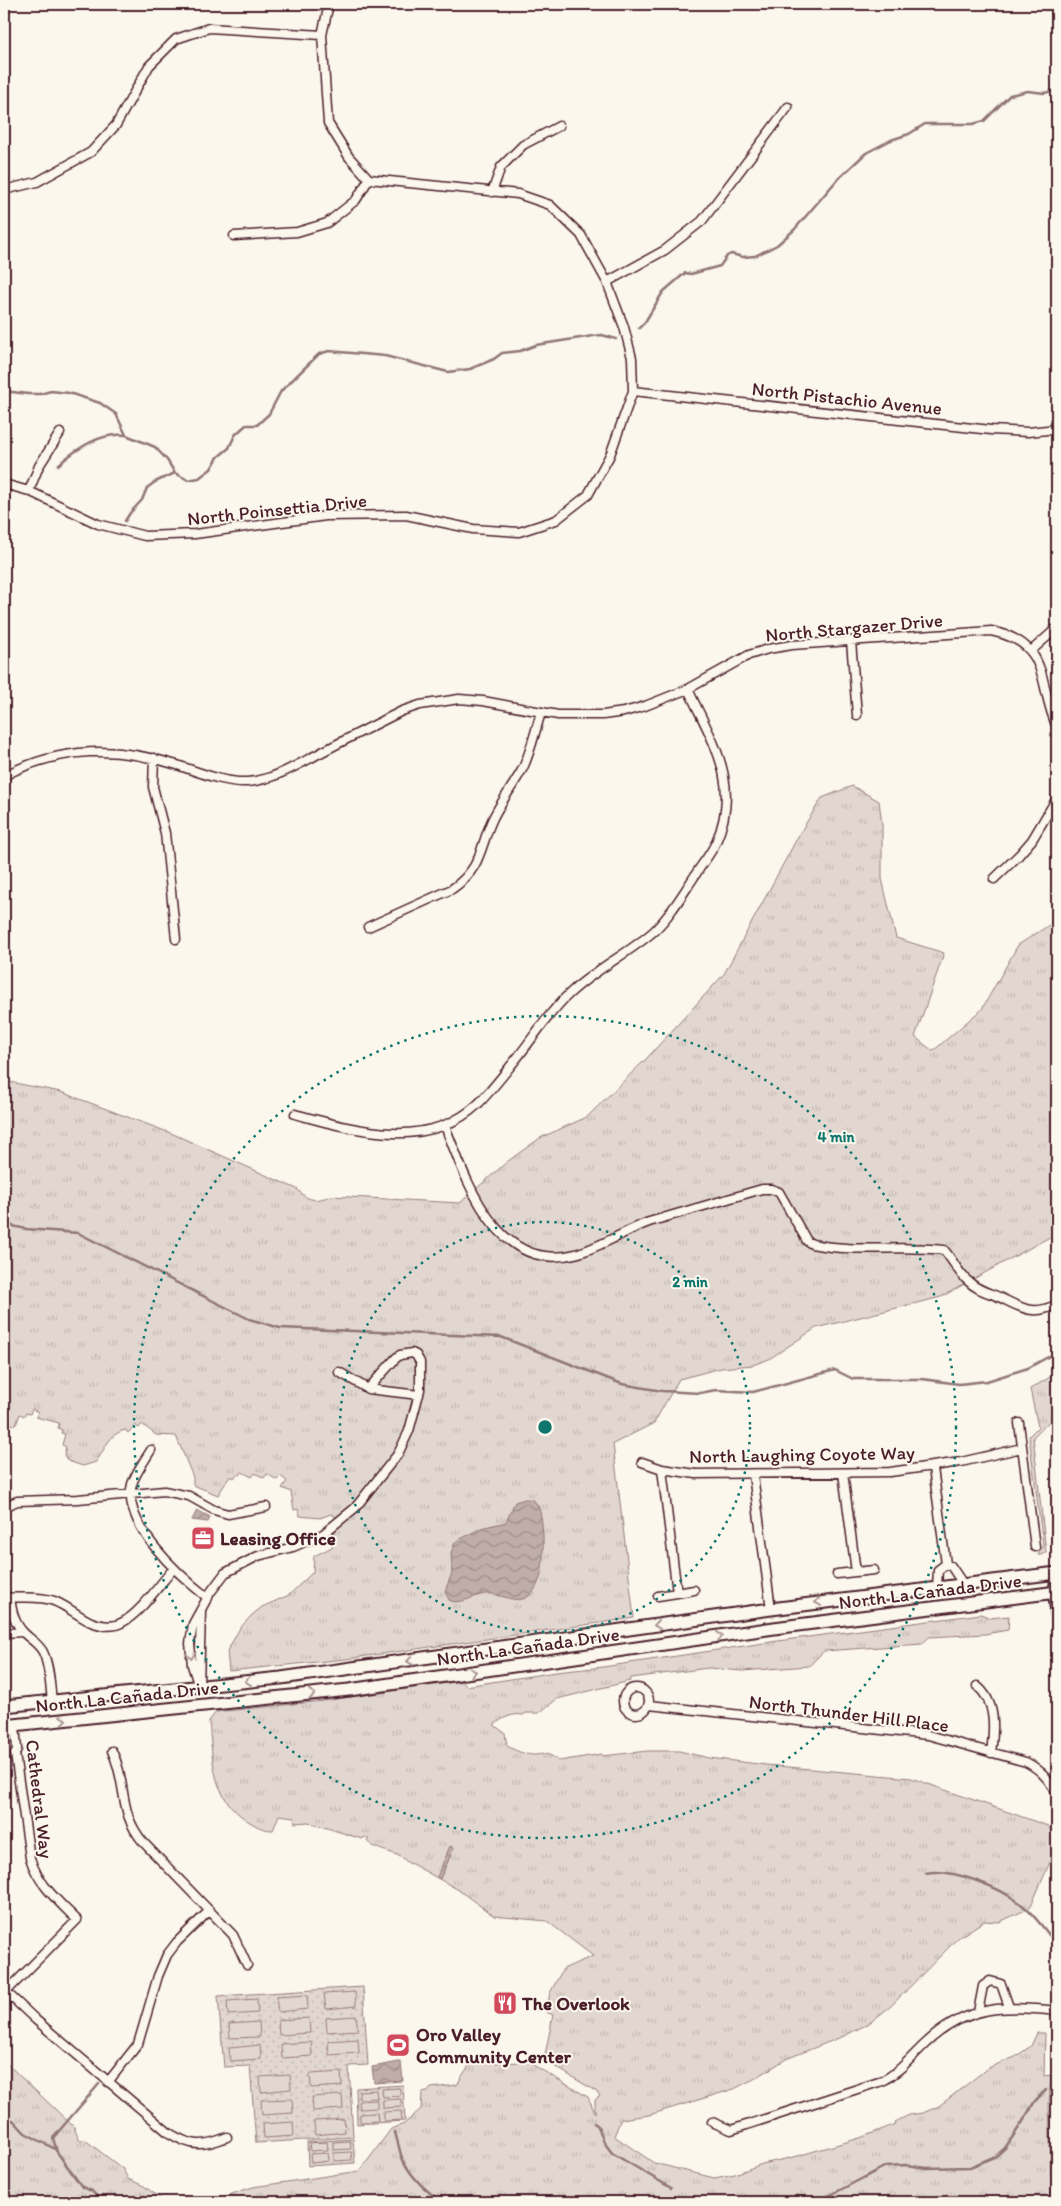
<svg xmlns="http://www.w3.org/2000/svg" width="1061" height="2206" font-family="Itim,sans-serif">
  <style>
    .grass { fill: url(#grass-tufts); stroke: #967b7e }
    .park { fill: url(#park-dots); stroke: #967b7e }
    .pitch { fill: #e2d7d0; stroke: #967b7e }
    .water { fill: url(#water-waves); stroke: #907477 }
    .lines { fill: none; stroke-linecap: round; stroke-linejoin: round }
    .stream { stroke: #907477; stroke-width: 2.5 }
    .street-casing { stroke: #4a1f2b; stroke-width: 11 }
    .secondary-casing { stroke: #4a1f2b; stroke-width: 14 }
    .primary-casing { stroke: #4a1f2b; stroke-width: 15 }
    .street { stroke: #fbf7ec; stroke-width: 8 }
    .secondary { stroke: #fbf7ec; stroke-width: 10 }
    .primary { stroke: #fbf7ec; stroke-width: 11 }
    .oneway { stroke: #ab9695 }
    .ring { fill: none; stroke: #0f766e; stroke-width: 2.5; stroke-dasharray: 2.5 5 }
    .labels { text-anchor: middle; stroke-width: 4; stroke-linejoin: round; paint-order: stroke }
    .street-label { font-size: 19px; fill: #4a1f2b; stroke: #fbf7ec }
    .poi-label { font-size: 19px; font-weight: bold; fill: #4a1f2b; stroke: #fbf7ec; text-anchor: start }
    .centre { fill: #0f766e; stroke: #fbf7ec; stroke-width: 2.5 }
    .ring-label { font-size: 15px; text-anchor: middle; font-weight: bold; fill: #0f766e; stroke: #fbf7ec; stroke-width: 4; stroke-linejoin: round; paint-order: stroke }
  </style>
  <defs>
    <pattern id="grass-tufts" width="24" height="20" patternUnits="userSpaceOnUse" patternTransform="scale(1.25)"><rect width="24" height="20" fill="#e2d7d0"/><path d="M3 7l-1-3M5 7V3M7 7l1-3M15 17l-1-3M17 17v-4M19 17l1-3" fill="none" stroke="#c3b8b3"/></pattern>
    <pattern id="park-dots" width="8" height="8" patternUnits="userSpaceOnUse" patternTransform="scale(1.25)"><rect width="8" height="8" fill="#e2d7d0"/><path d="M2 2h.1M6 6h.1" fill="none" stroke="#c3b8b3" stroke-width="1.8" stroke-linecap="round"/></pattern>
    <pattern id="water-waves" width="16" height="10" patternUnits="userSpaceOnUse" patternTransform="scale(1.25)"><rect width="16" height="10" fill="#bfadaa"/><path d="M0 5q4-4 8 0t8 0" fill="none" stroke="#9d8c8b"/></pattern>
  </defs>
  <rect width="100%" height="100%" fill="#fbf7ec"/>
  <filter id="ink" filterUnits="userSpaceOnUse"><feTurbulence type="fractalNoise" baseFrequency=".02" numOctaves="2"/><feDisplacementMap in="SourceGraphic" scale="10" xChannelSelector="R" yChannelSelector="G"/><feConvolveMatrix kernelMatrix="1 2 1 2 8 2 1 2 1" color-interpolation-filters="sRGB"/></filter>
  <g filter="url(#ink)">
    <path class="grass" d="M852 786 879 801 882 825V879L896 938 944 953 915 1037 933 1051 982 1009 1018 945 1057 920V1233L941 1297 816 1328 769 1359 753 1365 721 1368 679 1379 654 1423 613 1444 634 1618 346 1659 229 1671 227 1651 240 1628 252 1615 262 1607 289 1595 313 1572 314 1556 332 1547 336 1517 331 1514 320 1518 300 1516 298 1509 294 1510 291 1492 282 1488 287 1481 280 1476 277 1480 267 1474 264 1478 255 1473 252 1477 242 1472 240 1475 237 1474 234 1478 230 1476 218 1495 193 1485V1477L176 1436 156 1435 142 1424 139 1428 135 1425 128 1433 125 1430C108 1434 105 1450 96 1462L83 1466 68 1461 64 1455 66 1447 62 1445 65 1434 61 1433 62 1430 58 1428 59 1423 36 1417 38 1412 32 1409 30 1414 26 1413 24 1416 20 1414 16 1425 11 1424 7 1434 4 1433V1081L61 1092 173 1134 297 1189C308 1202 316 1201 331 1196L460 1203 508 1161 540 1138 587 1117 647 1058 724 974 801 831 822 798Z
      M1057 1373V1414L1033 1437 1046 1552 1041 1555H1038L1043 1545 1029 1436 1038 1427 1030 1389Z
      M981 1614 990 1618 1009 1616 1008 1630 985 1634 929 1637 922 1644 824 1651 809 1666 742 1671 708 1668 631 1678 630 1681 557 1699 539 1713H526L523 1715C513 1713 502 1718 494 1725L505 1733 507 1746C513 1749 520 1753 527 1754 542 1758 542 1748 559 1761L602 1754V1756L648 1751H679L709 1758 766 1765 911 1778 1048 1826 1057 1841V1846L1030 1908 999 1922 984 1921 958 1938 891 2006 868 2024 844 2036 786 2059 756 2078 734 2089 649 2115 621 2119 614 2136 654 2163 714 2178 735 2174 762 2164 794 2157 860 2138 896 2124 895 2122 909 2115 923 2113 939 2106 988 2068 1015 2057 1031 2046 1037 2033H1045L1044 2076 1051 2075 1049 2103 1052 2202H4V2061L74 2127 79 2140H85L123 2169 128 2179 144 2186 165 2202 216 2199 253 2187 360 2171 391 2129 404 2124 421 2109 422 2093 428 2092 431 2088 457 2085C464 2073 472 2056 488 2057L490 2063 528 2062 588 2097 595 2113V2100L600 2096 597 2092 544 2060 553 2015 546 2012 550 1993 563 1969 593 1956 547 1921 494 1916 457 1889 412 1864 408 1863C398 1850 374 1852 367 1841L369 1839 365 1837 362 1839 308 1822 295 1823 294 1817 279 1815 273 1830C262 1830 257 1826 248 1821 211 1797 213 1761 209 1721L216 1712 323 1701 462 1681 466 1686 556 1672 603 1667 778 1641Z"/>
    <path class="park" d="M363 1987 368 2065 349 2066 353 2137 256 2143 250 2066 224 2067 218 1996Z
      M403 2085 405 2121 357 2124 356 2088Z
      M353 2139 355 2163 308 2166 307 2142Z"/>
    <path class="pitch" d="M355 1992 356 2006 326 2009 324 1994Z
      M307 1995 308 2009 278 2012 276 1997Z
      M257 1999 258 2013 228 2015 227 2001Z
      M356 2016 358 2030 327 2032 326 2018Z
      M309 2018 310 2033 279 2035 278 2020Z
      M259 2022 260 2037 230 2038 229 2024Z
      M358 2039 359 2053 329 2055 328 2041Z
      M311 2042 312 2056 282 2058 281 2044Z
      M260 2045 261 2059 230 2061 229 2048Z
      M341 2072 342 2086 311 2088 310 2074Z
      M290 2075 291 2089 261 2092 260 2077Z
      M400 2088V2096L383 2097 382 2089Z
      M376 2090 377 2098 359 2099V2091Z
      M342 2095 343 2109 313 2111 312 2097Z
      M292 2099 293 2113 262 2115 261 2100Z
      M401 2099V2107L383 2108V2100Z
      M377 2100V2108L360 2109 359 2101Z
      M401 2111 402 2120 384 2121V2112Z
      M377 2113 378 2121 360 2122V2114Z
      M344 2119 345 2132 315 2135 314 2121Z
      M293 2122 294 2136 264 2138 263 2124Z
      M350 2141 351 2149 333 2150V2142Z
      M327 2142 328 2150 310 2151 309 2143Z
      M351 2152 352 2160 334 2161V2153Z
      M328 2153 329 2161 311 2163 310 2154Z"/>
    <path class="water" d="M525 1499C529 1499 533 1499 536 1503 545 1512 544 1562 541 1575 539 1582 534 1594 527 1597 515 1605 499 1592 486 1594 475 1595 459 1606 449 1600L445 1591 452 1573 451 1553 455 1542 481 1528 506 1522 515 1502Z
      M197 1510 210 1517 208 1522 192 1520Z
      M450 1846 454 1848 440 1879 437 1877Z
      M399 2062H401L403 2081 374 2083 372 2067Z"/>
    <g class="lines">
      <path class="stream" d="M639 328 645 322 663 292 685 273 691 274 720 266 727 256 731 254 743 257 755 256 777 245 794 230 837 180 866 153 891 140 909 134 925 124H973L984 121 1010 95 1028 91 1044 93 1057 90
        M4 391 28 394H40L51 391 69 393 100 403 116 414 126 435 155 447 167 460 175 473 188 480 199 478 211 469 218 457 229 448 235 435 246 425H257L269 414 281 391 319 354 329 351 385 356 448 372 470 369 494 359 502 353 520 351 536 345 593 336 602 335 616 339
        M58 465C76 449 101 432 125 435
        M125 521 130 513 142 500 147 488 155 482 175 473
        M4 1224 26 1229 78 1233 249 1319 280 1328 501 1337 622 1384 662 1391 700 1393 716 1390 753 1392 835 1370 853 1379H922L959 1384 987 1381 1028 1368 1057 1352
        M926 1873C951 1868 1000 1887 1021 1904 1034 1914 1046 1931 1057 1945
        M4 2119 13 2120 25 2133 55 2149 82 2187 92 2191 102 2202
        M594 2123 598 2126 604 2142 612 2153 671 2188
        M395 2132C397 2140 399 2147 401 2155 408 2174 426 2191 442 2202
        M57 2152 53 2138 99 2084
        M740 2202 753 2200 779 2202
        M812 2202 821 2200 886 2166 906 2165 927 2168 970 2167 996 2156 1005 2148 1022 2123 1035 2101 1046 2090"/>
      <g class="street-casing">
        <path id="street" d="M4 190 37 182 91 152 116 125 149 66 176 39 209 28 322 35
          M492 192 501 167 523 145 559 126
          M234 236 297 232 327 223 356 200 369 179
          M607 282 665 250 702 221 788 107
          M633 391 991 430 1028 432 1057 429
          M4 484 29 491 98 524 145 536 195 534 326 516 406 515 473 529 519 532 556 520 588 495 610 455 633 391 632 358 624 327 607 282 581 235 550 205 518 194 369 179 349 157 328 123 322 35 329 4
          M29 491 39 466 60 433
          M851 641 857 715
          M1031 651 1057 628
          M154 758 153 787 165 833 176 939
          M4 776C61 746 117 746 177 765 199 772 224 783 247 782 274 780 297 765 320 753 347 739 374 725 402 711L420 705 459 699 483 701 558 715H603L624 712 645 706 688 689 749 655 768 649 792 645 991 631C1052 643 1037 684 1057 727
          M994 879 1019 855 1032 840 1057 798
          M368 927 452 889C483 867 479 848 493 818 502 800 514 785 523 768 531 751 535 731 541 713
          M295 1114C354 1130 427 1152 478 1104 492 1090 504 1074 517 1058 534 1037 549 1012 569 994 595 969 628 954 654 931 670 916 682 895 694 877 701 865 711 854 716 842 742 783 712 741 688 689
          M445 1126C467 1182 497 1274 575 1254 601 1247 624 1231 649 1222L762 1189H771L779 1192 807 1241 812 1244C855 1253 901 1245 944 1250 953 1260 958 1273 968 1281 977 1290 987 1292 999 1297 1020 1307 1033 1317 1057 1304
          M339 1372 368 1389 419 1395
          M1019 1423 1035 1547
          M151 1450C145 1460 136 1472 132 1484 121 1524 180 1576 208 1598
          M642 1462 662 1469 696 1474 890 1472 961 1462 1022 1448
          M933 1468 946 1564
          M843 1473 856 1572
          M753 1475 771 1609
          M4 1507 17 1501 78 1499 164 1491 189 1496 214 1510 228 1514 266 1507
          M837 1574 874 1570
          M937 1587 938 1570 946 1564 951 1566 963 1584
          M677 1593 694 1590
          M658 1596 677 1593 662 1469
          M4 1597C20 1599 38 1595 54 1601 67 1606 78 1616 91 1622 99 1625 112 1628 121 1623 140 1614 160 1584 174 1568
          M10 1598C12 1611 14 1623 24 1633 31 1640 38 1643 43 1652 50 1667 50 1686 52 1701
          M201 1611 199 1687 192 1665 190 1643 193 1624 210 1593 225 1573 258 1556 293 1547 323 1534 355 1508 398 1454 409 1431 420 1390V1362L416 1355 412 1353 400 1355 396 1358 368 1389
          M4 1633 23 1632
          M977 1686C997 1702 994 1730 991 1753
          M623 1701a13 13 0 1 1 26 0a13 13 0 1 1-26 0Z
          M649 1705 928 1735 1026 1762C1041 1770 1049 1779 1057 1794
          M112 1751C128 1784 117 1812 144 1843L233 1935 247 1965
          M4 1990 36 2020 169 2133C192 2147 203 2147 227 2137
          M6 1992 77 1920C58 1901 38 1884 30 1858L15 1754 17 1749 15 1725
          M978 2012 983 1986 990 1981 1001 1984 1009 2007
          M108 2082 138 2044 158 1976 167 1955 177 1942 209 1911
          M712 2122 731 2130 882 2081C900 2072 910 2058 925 2044 966 2005 1004 2005 1057 2011"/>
      </g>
      <g class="secondary-casing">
        <path id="secondary" d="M1057 1575 1054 1593 1057 1618"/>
      </g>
      <g class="primary-casing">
        <path id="primary" d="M4 1706 281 1678 771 1609 1057 1573
          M4 1726 349 1690 774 1628 1057 1592"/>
      </g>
      <use href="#street" class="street"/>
      <use href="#secondary" class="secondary"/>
      <use href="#primary" class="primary"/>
    </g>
    <defs><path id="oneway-chevron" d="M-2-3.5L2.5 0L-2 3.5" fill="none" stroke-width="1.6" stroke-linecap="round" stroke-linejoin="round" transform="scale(1.25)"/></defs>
    <g class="oneway">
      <use href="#oneway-chevron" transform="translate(818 1602) rotate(172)"/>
      <use href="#oneway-chevron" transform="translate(657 1625) rotate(172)"/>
      <use href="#oneway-chevron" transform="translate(720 1636) rotate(-8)"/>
      <use href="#oneway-chevron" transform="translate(191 1656) rotate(83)"/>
      <use href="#oneway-chevron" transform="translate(410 1661) rotate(172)"/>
      <use href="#oneway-chevron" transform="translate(473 1672) rotate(-9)"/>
      <use href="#oneway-chevron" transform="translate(248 1681) rotate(174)"/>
      <use href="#oneway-chevron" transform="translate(312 1694) rotate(-6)"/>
      <use href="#oneway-chevron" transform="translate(63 1720) rotate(-6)"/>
    </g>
  </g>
  <g class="ring">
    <circle cx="545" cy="1427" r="205"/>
    <circle cx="545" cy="1427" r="411"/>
  </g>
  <defs>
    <g id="office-square" transform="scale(1.25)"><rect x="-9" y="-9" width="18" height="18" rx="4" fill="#d1495b" stroke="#fbf7ec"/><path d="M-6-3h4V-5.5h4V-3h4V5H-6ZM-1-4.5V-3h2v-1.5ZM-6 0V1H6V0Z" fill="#fff"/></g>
    <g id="restaurant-square" transform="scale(1.25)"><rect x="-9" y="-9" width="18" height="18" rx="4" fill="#d1495b" stroke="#fbf7ec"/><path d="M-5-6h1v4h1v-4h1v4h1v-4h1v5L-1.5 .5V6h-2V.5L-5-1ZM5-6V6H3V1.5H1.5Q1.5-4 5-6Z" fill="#fff"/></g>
    <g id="stadium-square" transform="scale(1.25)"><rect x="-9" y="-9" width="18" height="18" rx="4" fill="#d1495b" stroke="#fbf7ec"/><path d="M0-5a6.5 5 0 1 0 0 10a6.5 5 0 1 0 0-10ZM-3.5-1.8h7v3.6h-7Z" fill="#fff"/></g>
  </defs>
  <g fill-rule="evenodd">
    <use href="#office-square" x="203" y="1538"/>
    <use href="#restaurant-square" x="505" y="2003"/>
    <use href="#stadium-square" x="398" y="2045"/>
  </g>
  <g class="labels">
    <g class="street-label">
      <text transform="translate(847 398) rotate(6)" y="7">North Pistachio Avenue</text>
      <text transform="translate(277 509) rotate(-6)" y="7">North Poinsettia Drive</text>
      <text transform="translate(854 627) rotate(-5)" y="7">North Stargazer Drive</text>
      <text transform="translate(802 1454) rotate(-1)" y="7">North Laughing Coyote Way</text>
      <text transform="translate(930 1591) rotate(-7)" y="7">North La Cañada Drive</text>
      <text transform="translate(528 1646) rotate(-8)" y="7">North La Cañada Drive</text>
      <text transform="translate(127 1696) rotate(-6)" y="7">North La Cañada Drive</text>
      <text transform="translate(849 1713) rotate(7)" y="7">North Thunder Hill Place</text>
      <text transform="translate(40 1799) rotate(83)" y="7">Cathedral Way</text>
    </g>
    <g class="poi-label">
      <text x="220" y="1545">Leasing Office</text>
      <text x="522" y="2010">The Overlook</text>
      <text x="416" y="2041">Oro Valley<tspan x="416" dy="22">Community Center</tspan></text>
    </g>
  </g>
  <circle cx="545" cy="1427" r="8" class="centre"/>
  <g class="ring-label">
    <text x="836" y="1142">4 min</text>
    <text x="690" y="1287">2 min</text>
  </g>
  <rect width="1061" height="2206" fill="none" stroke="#fbf7ec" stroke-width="20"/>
  <rect x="10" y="10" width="1041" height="2186" fill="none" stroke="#4a1f2b" stroke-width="2" filter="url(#ink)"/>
</svg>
